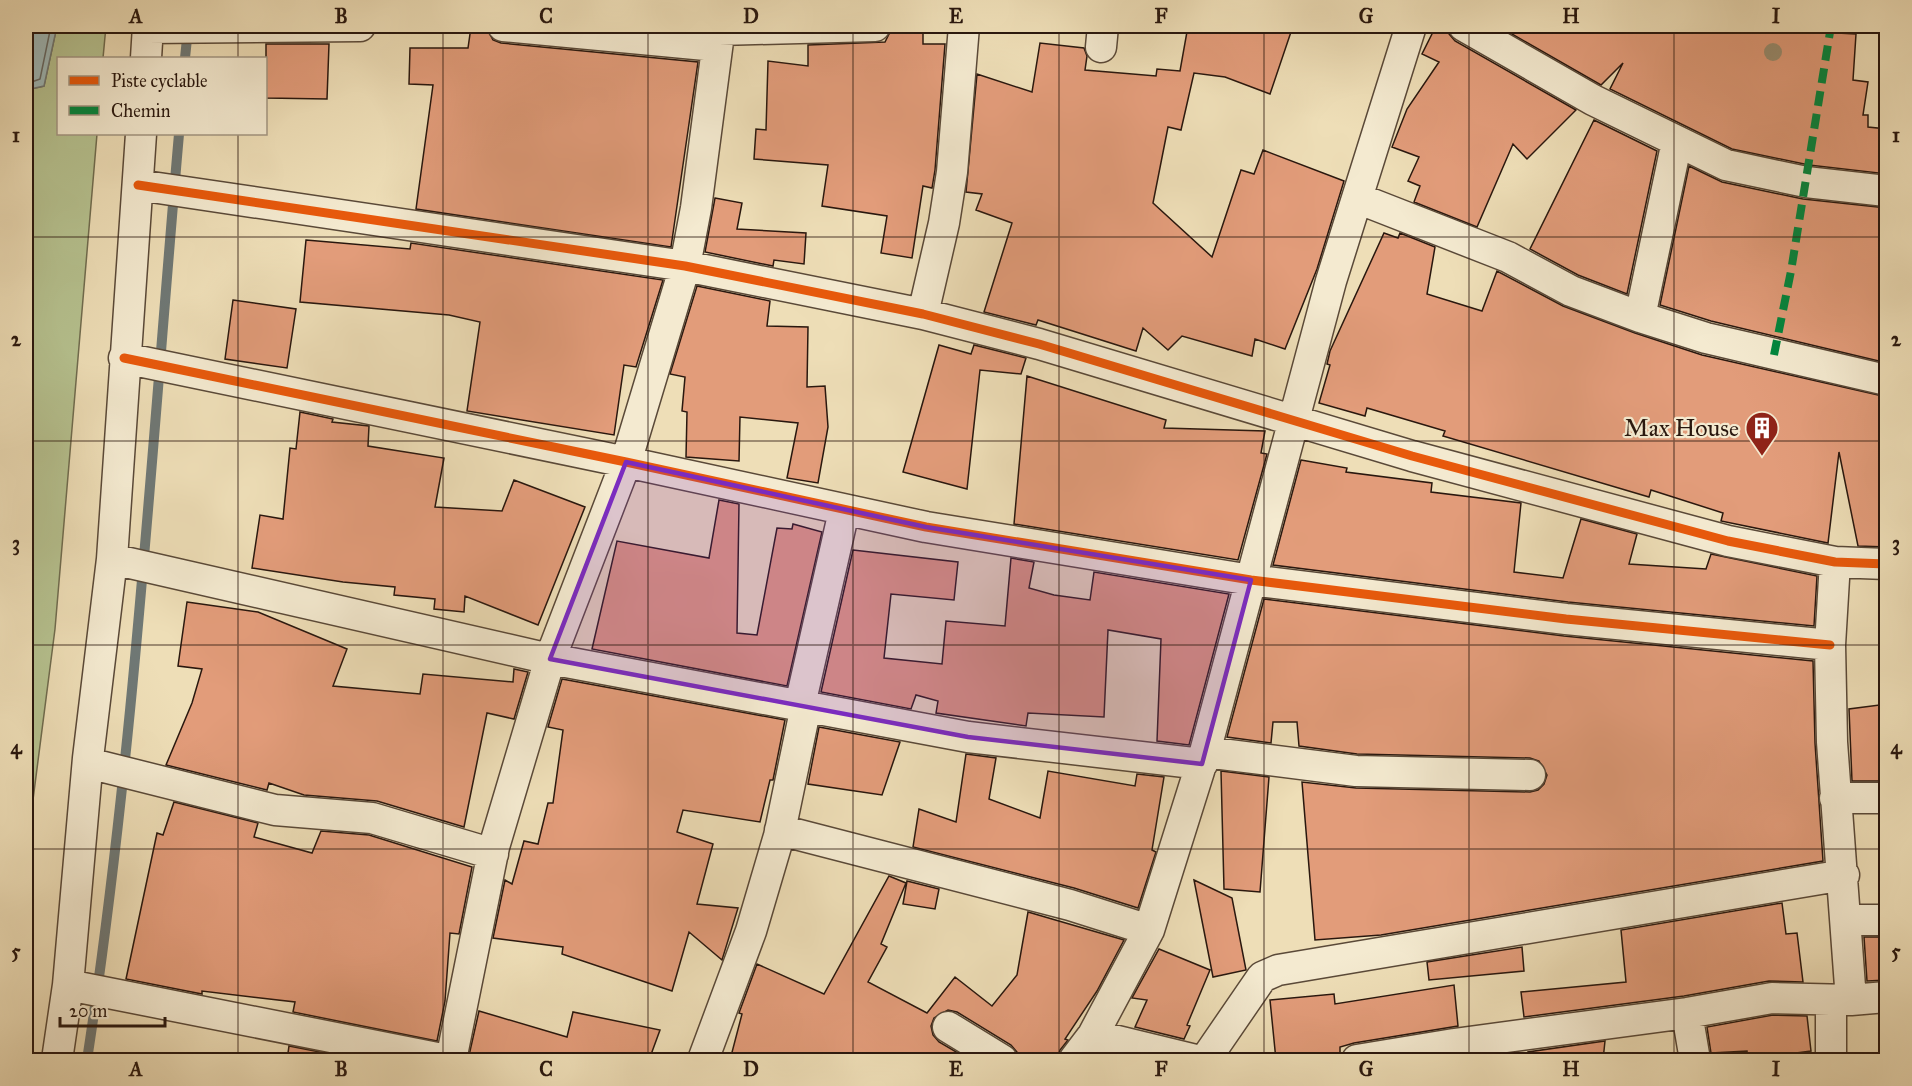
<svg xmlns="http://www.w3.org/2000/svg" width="1912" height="1086" font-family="'IM FELL Great Primer',serif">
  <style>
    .green { fill: #b6c290; stroke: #706c4f; stroke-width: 1.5 }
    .water { fill: #9eb9b9; stroke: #6f7875; stroke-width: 1.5 }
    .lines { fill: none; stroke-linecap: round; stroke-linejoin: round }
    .shore { stroke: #646864; stroke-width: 1.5 }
    .stream { stroke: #6f7875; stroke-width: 10 }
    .building { fill: #e29c7a; stroke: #29170e; stroke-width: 1.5 }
    .minor-casing { stroke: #5a4938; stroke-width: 33 }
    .minor { stroke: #f4ead0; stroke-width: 30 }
    .quiet { stroke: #00873e; stroke-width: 8; stroke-dasharray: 15 8; stroke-linecap: butt }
    .cycleway-casing { stroke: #f4ead0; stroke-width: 13 }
    .cycleway { stroke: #e8590c; stroke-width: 9 }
    .tree { fill: #998d70 }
    .marked { fill: #7b2cbf; fill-opacity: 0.2; stroke: #7b2cbf; stroke-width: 4.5; stroke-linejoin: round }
    .grid { fill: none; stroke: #29170e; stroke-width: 1.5; stroke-opacity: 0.55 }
    .labels { text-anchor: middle; stroke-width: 4.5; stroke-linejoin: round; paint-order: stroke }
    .poi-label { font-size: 24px; fill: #29170e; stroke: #f4ead0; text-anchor: end }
    .neatline { fill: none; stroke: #29170e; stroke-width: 2 }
    .grid-label { font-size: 20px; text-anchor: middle; font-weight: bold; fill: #29170e }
  </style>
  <rect width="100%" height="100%" fill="#eedeb7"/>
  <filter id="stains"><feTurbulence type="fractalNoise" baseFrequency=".00333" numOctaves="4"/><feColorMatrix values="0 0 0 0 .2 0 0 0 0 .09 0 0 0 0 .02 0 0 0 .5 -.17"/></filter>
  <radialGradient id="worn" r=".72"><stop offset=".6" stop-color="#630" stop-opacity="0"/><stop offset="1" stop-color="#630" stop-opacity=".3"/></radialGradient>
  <path class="green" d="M57 26H106L103 58H58V134H97L55 629 26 854V90L44 86Z"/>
  <path class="water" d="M26 26H57L44 86 26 90Z"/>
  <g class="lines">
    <path class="shore" d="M26 84 40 79 51 26"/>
    <path class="stream" d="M185 58 188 29
      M87 1060C134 754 152 443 179 134"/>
  </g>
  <path class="building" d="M1188 26H1293L1270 94 1225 77 1194 73 1181 130 1168 127 1153 203 1212 257 1241 170 1254 174 1263 150 1344 181 1317 269 1285 349 1255 339 1252 356 1182 336 1168 350 1143 328 1136 351 1038 320 1036 325 984 312 1012 223 976 210 982 194 966 192 977 74 1032 92 1040 43 1084 48 1087 56 1085 70 1156 76 1157 69 1180 71Z
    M1436 26H1447L1449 34 1455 41 1576 110 1527 159 1513 144 1477 227 1414 202 1420 186 1408 181 1419 157 1392 147 1407 109 1439 62 1422 54Z
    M1498 26H1820L1819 32 1856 34 1853 80 1868 82 1863 115H1868V127L1887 129V174L1809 165 1732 149 1610 89 1623 63 1601 85Z
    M471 27 487 29 493 40 501 43 698 62 671 247 416 209 433 85 409 84 410 48H468Z
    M891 30 923 31V44H945L935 170 932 188 923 186 912 258 881 253 887 216 822 206 828 165 754 159 756 129 766 130 768 61 808 66V45L885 42Z
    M266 44H329L327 99 266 98Z
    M1594 120 1657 151 1627 294 1578 275 1530 249Z
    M1689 166 1722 182 1803 199 1887 208 1886 349 1883 362 1711 321 1660 305Z
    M715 198 742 203 737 229 806 233 804 264 774 260 773 266 705 252Z
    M1384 233 1398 238 1400 233 1435 247 1427 294 1482 311 1497 271 1563 306 1635 333 1702 355 1887 397V547L1858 546 1839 452 1828 543 1721 521 1723 513 1651 490 1649 497 1443 436 1445 431 1367 408 1365 416 1319 403 1330 365 1327 364 1330 351Z
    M306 240 410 249 411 243 663 280 636 367 624 365 614 435 467 411 480 322 449 315 300 302Z
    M697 286 770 301 767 326 808 327 807 387 825 386 828 427 818 483 787 478 798 423 740 417 739 461 686 457 687 412 682 411 685 377 670 374Z
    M233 300 296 309 287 368 225 359Z
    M939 345 971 354 974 345 1026 358 1021 374 980 370 967 489 903 472Z
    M1027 376 1166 420 1164 428 1265 431 1261 453 1267 454 1238 560 1014 524Z
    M300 412 333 419 332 422 369 426 368 446 444 458 435 507 502 511 514 480 585 507 538 625 465 596 464 612 434 609 435 599 394 595 395 587 343 582 252 568 260 515 283 519 290 448 296 449Z
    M1301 460 1347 468 1346 472 1432 483 1431 492 1521 503 1514 572 1563 578 1581 519 1637 534 1629 564 1706 569 1711 554 1817 576 1814 626 1568 602 1273 565Z
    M719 500 739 504 737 633 757 635 777 528 792 529 793 524 822 532 787 686 592 649 617 541 709 558Z
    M853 550 958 562 954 600 891 594 884 658 942 664 946 621 1005 626 1011 558 1034 562 1029 588 1054 595 1090 600 1094 572 1229 594 1189 745 1157 741 1161 639 1108 630 1104 717 1028 713 1026 726 936 713 938 701 916 695 911 709 821 692Z
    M1264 599 1564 636 1813 661 1815 743 1823 861 1381 935 1315 940 1302 782 1356 788 1530 792 1538 790 1544 784 1547 775 1539 761 1530 758 1357 754 1299 746 1297 722H1273L1271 743 1227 737Z
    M187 602 258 612 347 649 333 686 420 694 423 674 513 682 514 669 528 672 514 719 487 713 464 827 377 801 304 795 269 783 267 790 166 765 192 703 202 669 178 666Z
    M562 679 785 720 773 780H770L760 822 683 810 677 832 713 844 697 904 738 908 722 960 689 932 672 991 562 954 563 947 493 938 505 880 512 884 524 841 538 844 548 803H553L563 730 548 727Z
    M1887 704V781H1852L1849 709Z
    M819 727 900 742 882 795 808 784Z
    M966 754 996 758 989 799 1040 818 1048 771 1135 786 1137 774 1164 777 1152 850 1156 852 1138 908 1074 888 913 847 919 809 956 822Z
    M1221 771 1269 777 1260 892 1224 889Z
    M174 802 258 823 254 837 312 853 321 831 369 835 472 867 459 934 450 933 445 1001 437 1041 293 1012 295 1002 202 991V994L126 979 157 833 163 835Z
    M889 876 906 883 881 944 887 947 868 982 927 1013 955 977 992 1006 1017 975 1028 912 1124 940 1097 991 1065 1039 1068 1040 1060 1050 1057 1060H1019L1017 1052 1011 1045 957 1012 948 1010 934 1018 931 1026 933 1035 939 1042 970 1060H730L742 1014 739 1013 757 964 824 994Z
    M1194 880 1232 898 1246 970 1213 977Z
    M907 881 939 889 935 909 903 904Z
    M1782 903 1786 934 1797 933 1803 982 1769 981 1684 996 1524 1017 1521 992 1626 982 1621 930Z
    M1864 937H1887V980L1867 981Z
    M1522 947 1524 971 1429 980 1427 962Z
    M1159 949 1210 970 1187 1025 1190 1026 1184 1039 1135 1027 1147 1000 1132 998Z
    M1454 985 1458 1026 1354 1043 1340 1047V1055L1276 1060 1270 1000 1334 994 1335 1004Z
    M479 1011 567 1037 573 1012 660 1030 649 1060H468Z
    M1773 1015 1807 1016 1811 1051 1782 1055 1783 1060H1748L1747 1051 1711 1053 1707 1027Z
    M1605 1041 1603 1060H1529L1528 1052Z
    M289 1046 361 1060H287Z
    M1100 1054 1108 1056 1115 1060H1095Z"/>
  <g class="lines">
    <g class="minor-casing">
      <path id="minor" d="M503 26 716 46
        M1464 26 1593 100 1726 165 1806 182 1886 191
        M148 28 360 26
        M719 30 875 26
        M1101 47 1103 26
        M146 58 148 26
        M138 185 685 266 923 314 1039 344 1412 456 1728 541 1835 562 1886 564
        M1357 198 1508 257 1571 291 1640 317 1706 338 1886 380
        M923 314 944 223 952 172 964 26
        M1640 317 1677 141
        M124 358 626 462 926 527 1251 580 1566 619 1830 645
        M112 559 550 659 968 737 1202 764
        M1835 562 1830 645 1832 742 1851 1000
        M800 705 844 511
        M1205 752 1356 771 1530 775
        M88 763 275 810 372 818 493 854
        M1835 798H1886
        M780 830 1070 905 1149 930
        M1847 920H1886
        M68 985 447 1060
        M1831 1000V1060
        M1687 1013 1695 1060
        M948 1027 1002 1060
        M1093 1035 1196 1060
        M57 1060 68 985 88 758 112 559 141 134
        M451 1060 494 847 550 659 626 462 685 266 696 208 720 26
        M703 1060 751 931 779 836 806 706
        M1074 1060 1093 1035 1149 930 1205 752 1331 281 1411 26
        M1205 1060 1262 977 1278 970 1844 875
        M1357 1060 1454 1044 1687 1013 1772 998 1851 1000 1886 997"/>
    </g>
    <use href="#minor" class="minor"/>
    <path class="quiet" d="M1774 355 1791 271 1831 26"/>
    <g class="cycleway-casing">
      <path id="cycleway" d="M138 185 685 266 923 314 1039 344 1412 456 1728 541 1835 562 1886 564
        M124 358 626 462 926 527 1251 580 1566 619 1830 645"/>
    </g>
    <use href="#cycleway" class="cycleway"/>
  </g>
  <circle class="tree" cx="1773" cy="52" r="9"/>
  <path class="marked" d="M626 462 926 527 1251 580 1202 764 968 737 550 659Z"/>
  <path class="grid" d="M238 26V58M443 26V1060M648 26V1060M853 26V1060M1059 26V1060M1264 26V1060M1469 26V1060M1674 26V1060M238 134V1060M26 237H1886M26 441H1886M26 645H1886M26 849H1886"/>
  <defs>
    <g id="building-pin" transform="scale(1.725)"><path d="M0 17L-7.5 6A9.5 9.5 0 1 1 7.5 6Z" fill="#8f2418" stroke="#f4ead0"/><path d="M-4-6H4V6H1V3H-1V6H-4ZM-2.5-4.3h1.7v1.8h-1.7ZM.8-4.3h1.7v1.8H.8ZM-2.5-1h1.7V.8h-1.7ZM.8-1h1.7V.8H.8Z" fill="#fff"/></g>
  </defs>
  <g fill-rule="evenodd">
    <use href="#building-pin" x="1762" y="428"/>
  </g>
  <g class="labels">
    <g class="poi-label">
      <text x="1739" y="436">Max House</text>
    </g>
  </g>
  <rect width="1912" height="1086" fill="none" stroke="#eedeb7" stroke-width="66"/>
  <rect x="57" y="57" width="210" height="78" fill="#f4ead0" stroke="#a39682" stroke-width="1.5"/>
  <rect x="69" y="76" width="30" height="9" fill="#e8590c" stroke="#a39682" stroke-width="1.5"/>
  <text x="111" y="87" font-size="18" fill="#29170e">Piste cyclable</text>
  <rect x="69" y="106" width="30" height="9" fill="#00873e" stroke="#a39682" stroke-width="1.5"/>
  <text x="111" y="117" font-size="18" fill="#29170e">Chemin</text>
  <path d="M60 1017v9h105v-9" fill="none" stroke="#29170e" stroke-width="3"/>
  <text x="69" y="1017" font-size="18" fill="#29170e" stroke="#f4ead0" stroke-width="4.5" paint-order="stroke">20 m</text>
  <rect x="33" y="33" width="1846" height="1020" class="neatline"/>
  <g class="grid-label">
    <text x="136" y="23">A</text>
    <text x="341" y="23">B</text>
    <text x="546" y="23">C</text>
    <text x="751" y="23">D</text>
    <text x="956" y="23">E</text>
    <text x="1161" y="23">F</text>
    <text x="1366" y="23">G</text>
    <text x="1571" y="23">H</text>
    <text x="1776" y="23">I</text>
    <text x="16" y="142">1</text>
    <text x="1896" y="142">1</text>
    <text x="16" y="346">2</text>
    <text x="1896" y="346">2</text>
    <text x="16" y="550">3</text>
    <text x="1896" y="550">3</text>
    <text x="16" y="754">4</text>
    <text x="1896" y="754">4</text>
    <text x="16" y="958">5</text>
    <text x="1896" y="958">5</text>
    <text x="136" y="1076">A</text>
    <text x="341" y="1076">B</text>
    <text x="546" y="1076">C</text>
    <text x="751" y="1076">D</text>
    <text x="956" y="1076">E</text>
    <text x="1161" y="1076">F</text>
    <text x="1366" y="1076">G</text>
    <text x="1571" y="1076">H</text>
    <text x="1776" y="1076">I</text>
  </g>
  <rect width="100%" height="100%" filter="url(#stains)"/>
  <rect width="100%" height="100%" fill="url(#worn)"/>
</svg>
